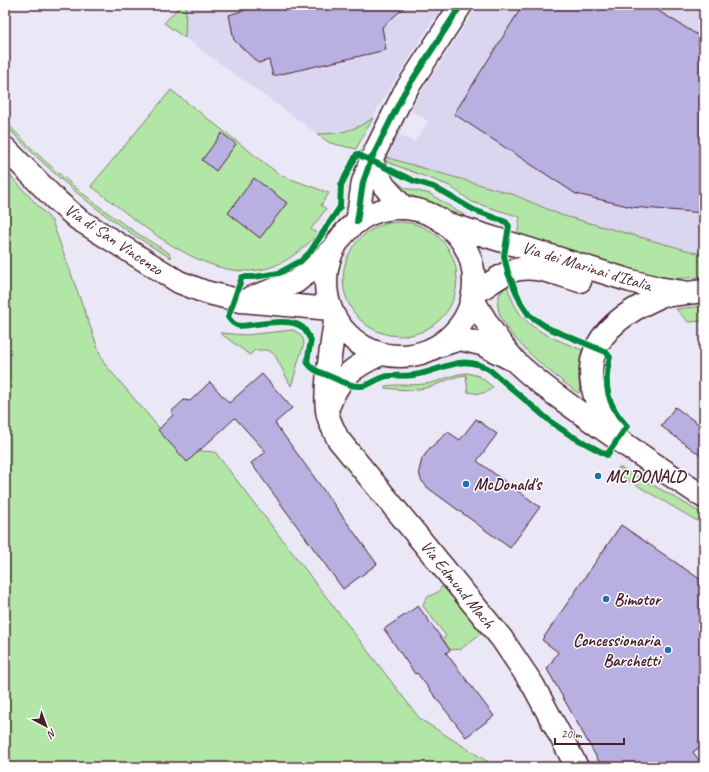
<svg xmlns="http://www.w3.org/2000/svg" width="709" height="772" font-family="Caveat,sans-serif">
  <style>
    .built { fill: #dbd6f0 }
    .green { fill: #b2e6a7; stroke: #7e8269 }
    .building { fill: #b8b0e1; stroke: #4a1f2b }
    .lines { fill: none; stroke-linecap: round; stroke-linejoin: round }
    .minor-casing { stroke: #4a1f2b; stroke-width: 25 }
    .major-casing { stroke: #4a1f2b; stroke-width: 25 }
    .minor { stroke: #fff; stroke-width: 22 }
    .major { stroke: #fff; stroke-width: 22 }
    .cycleway-casing { stroke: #fff; stroke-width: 8 }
    .cycleway { stroke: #00873e; stroke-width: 6 }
    .poi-dot { fill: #1f6fb2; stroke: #fff; stroke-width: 1.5 }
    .labels { text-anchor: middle; stroke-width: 3; stroke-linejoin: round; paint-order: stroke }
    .street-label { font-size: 17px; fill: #4a1f2b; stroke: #fff }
    .poi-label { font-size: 17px; font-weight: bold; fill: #4a1f2b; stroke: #fff; text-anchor: start }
  </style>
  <rect width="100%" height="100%" fill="#eae7f6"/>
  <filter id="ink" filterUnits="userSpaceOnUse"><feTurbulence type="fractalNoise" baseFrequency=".025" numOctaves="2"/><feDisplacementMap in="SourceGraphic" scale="8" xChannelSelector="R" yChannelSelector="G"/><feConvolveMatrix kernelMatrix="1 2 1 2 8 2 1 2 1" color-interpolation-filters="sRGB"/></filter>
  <g filter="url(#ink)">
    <path class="built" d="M181 5H443L382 101 356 149 330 143 164 23Z
      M478 5H704V255L561 215 512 194 385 157 397 133 414 142 428 121 410 110Z"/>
    <path class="green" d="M181 5H186L185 38 164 23Z
      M171 90 280 175 329 193 321 205 326 209 311 229 318 234C304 248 288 262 268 268 207 286 137 220 91 186Z
      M373 118 356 149 330 143 317 134C340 134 354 131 373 118Z
      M5 121C53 173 108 217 169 253L171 258C106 220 60 182 8 128L5 125Z
      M385 157 512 194 561 215 704 255V277L664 279 517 238 520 217 472 202 450 186 387 162Z
      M5 170 52 221 103 362 177 449 215 452 420 719 496 767H5Z
      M391 177 405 188 430 194 467 217 499 228V232L466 221 425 200 401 192Z
      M343 279a57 57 0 1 1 114 0a57 57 0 1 1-114 0Z
      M507 286C510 293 512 302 517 309 530 332 559 340 582 350 578 365 578 377 580 392L578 393C558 378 469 314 507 286Z
      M704 306V321L688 322 676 309Z
      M293 330C311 339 302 347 298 362 296 370 294 378 291 386L275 355 268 350H255L250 355 220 333 246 335Z
      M467 373 479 376 493 387C486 395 478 394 468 392L466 375C454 376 444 382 433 386 417 391 401 390 385 388V386C400 384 415 386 431 383 444 380 452 374 467 373Z
      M619 467 671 495 704 515V525L616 473Z
      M443 585 481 633 461 649 450 650 443 639 446 636 423 606 426 598 438 592Z"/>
    <path class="building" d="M260 5H407L382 27 386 50 273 76 269 60 258 63 234 40 229 15Z
      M523 5H649L704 39V213L632 207 576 194 454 114Z
      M222 133 236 144 216 171 202 160Z
      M254 178 287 203 260 238 228 213Z
      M262 374 292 408 275 423 377 564 343 589 251 463 266 452 235 418 187 462 158 430 173 415 171 412 184 400 190 401 210 382 229 403Z
      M675 407 704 428V458L661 426Z
      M476 419 497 434 477 461 540 507 510 548 428 488 421 480 419 471 422 459 429 449 448 432 460 440Z
      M621 525 704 582V744L693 752 704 767H602L547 669 558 652 542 640Z
      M418 606 450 650 446 653 494 716 466 737 417 673 415 674 384 629Z"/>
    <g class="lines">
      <g class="minor-casing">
        <path id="minor" d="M371 160 384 186 404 208
          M357 222 363 182 371 160 404 93 461 5"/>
      </g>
      <g class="major-casing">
        <path id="major" d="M5 148 55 199 78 219 179 282 205 292 241 301 331 309
          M326 282a74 74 0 1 1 148 0a74 74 0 1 1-148 0Z
          M445 223 631 281 658 288 683 292
          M473 294C484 288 495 279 507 273 530 262 557 274 580 281
          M670 295 704 291
          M250 298 296 282 311 270 333 249
          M472 298C485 320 499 344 517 363 538 383 562 400 586 417 625 445 664 471 704 497
          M335 320C332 346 324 386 327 410 328 421 334 430 338 439L502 639 533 685 577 767
          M438 346 460 339 481 344 511 359
          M329 405C340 376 353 367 381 354
          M613 432C571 369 591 327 657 298"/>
      </g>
      <use href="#minor" class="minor"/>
      <use href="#major" class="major"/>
      <g class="cycleway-casing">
        <path id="cycleway" d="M357 154 414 181 434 187 474 210 506 222 509 226 504 256 508 273 521 303 529 315 548 328 606 352 610 357C603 385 607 405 627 426L607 455 570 435 551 422 490 370C461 352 443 371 414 375 404 377 394 374 384 377 376 379 369 386 361 386 350 387 339 380 329 376 320 372 313 371 307 362L311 340C308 336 306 330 302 327 290 317 256 325 240 326 234 325 231 322 228 317L242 277H254L279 273 301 261 310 252 340 207 341 185Z
          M357 222 363 182 371 160 404 93 461 5"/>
      </g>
      <use href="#cycleway" class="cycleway"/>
    </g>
  </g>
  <g class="poi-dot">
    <circle cx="598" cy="476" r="4"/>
    <circle cx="466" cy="484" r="4"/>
    <circle cx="606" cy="599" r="4"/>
    <circle cx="668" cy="650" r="4"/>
  </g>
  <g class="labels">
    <g class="street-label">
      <text transform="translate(114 239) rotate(34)" y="6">Via di San Vincenzo</text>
      <text transform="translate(587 266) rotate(17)" y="6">Via dei Marinai d'Italia</text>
      <text transform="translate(458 584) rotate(51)" y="6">Via Edmund Mach</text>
    </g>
    <g class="poi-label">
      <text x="606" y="482">MC DONALD</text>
      <text x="474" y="490">McDonald's</text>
      <text x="614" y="605">Bimotor</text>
      <text x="660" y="646" text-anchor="end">Concessionaria<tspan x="660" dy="20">Barchetti</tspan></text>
    </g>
  </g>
  <rect width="709" height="772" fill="none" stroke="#fff" stroke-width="20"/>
  <rect x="10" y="10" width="689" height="752" fill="none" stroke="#4a1f2b" stroke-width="1.5" filter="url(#ink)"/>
  <g transform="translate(46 726) rotate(139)" stroke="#ffffff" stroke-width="3" paint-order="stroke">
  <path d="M0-3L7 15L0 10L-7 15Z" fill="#4a1f2b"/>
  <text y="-6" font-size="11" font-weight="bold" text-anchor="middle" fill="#4a1f2b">N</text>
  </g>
  <path d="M555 738v6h69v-6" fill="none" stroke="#4a1f2b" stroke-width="2"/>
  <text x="561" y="738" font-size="12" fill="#4a1f2b" stroke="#ffffff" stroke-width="3" paint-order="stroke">20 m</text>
</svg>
